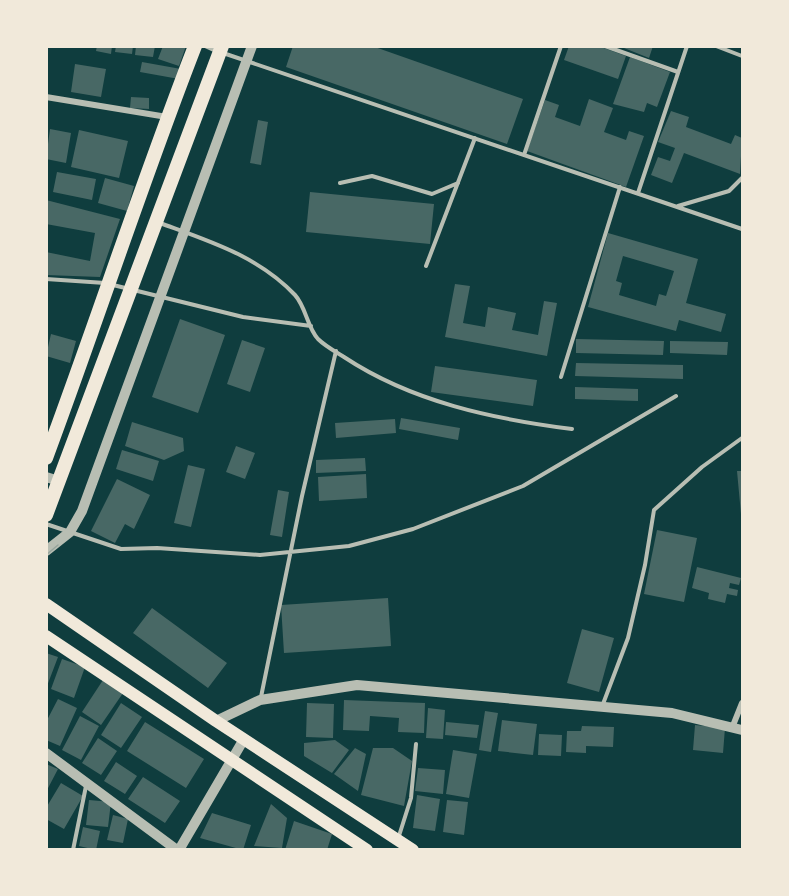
<svg xmlns="http://www.w3.org/2000/svg" width="789" height="896" font-family="'Varela Round',sans-serif">
  <style>
    .building { fill: #486865; fill-rule: evenodd }
    .lines { fill: none; stroke-linecap: round; stroke-linejoin: round }
    .service { stroke: #b8beb3; stroke-width: 4 }
    .minor { stroke: #b8beb3; stroke-width: 6 }
    .tertiary { stroke: #b8beb3; stroke-width: 10 }
    .secondary { stroke: #f1e9da; stroke-width: 12 }
    .primary { stroke: #f1e9da; stroke-width: 14 }
    .tram { stroke: #97a49c; stroke-width: 1.5 }
  </style>
  <rect width="100%" height="100%" fill="#0f3d3e"/>
  <path class="building" d="M97 46H112L111 54 96 51Z
    M116 46H133L132 54 115 52Z
    M136 46H155L153 57 135 55Z
    M163 46H186L179 66 158 59Z
    M293 46H372L523 99 507 144 286 67Z
    M569 46H598L626 56 618 79 564 60Z
    M619 46H653L649 58Z
    M630 57 670 72 657 107 647 103 644 112 613 104Z
    M142 62 181 69 179 79 140 72Z
    M75 64 106 69 101 97 71 92Z
    M131 97 149 98V109L130 108Z
    M589 99 613 108 604 132 626 140 629 131 644 136 626 187 527 151 545 100 559 105 555 117 580 126Z
    M671 111 689 117 686 127 731 144 735 135 742 138 740 174 684 153 672 183 651 175 658 157 670 161 675 148 658 142Z
    M258 120 268 122 261 165 250 163Z
    M50 129 71 133 66 163 46 159Z
    M79 130 128 141 119 178 71 167Z
    M57 172 96 179 92 200 53 192Z
    M105 178 134 186 127 211 98 203Z
    M310 192 434 204 430 244 306 232Z
    M46 200 120 219 100 277 46 275V252L90 261 95 233 46 224Z
    M608 233 698 259 686 303 726 314 721 332 679 320 676 331 588 307ZM623 256 674 271 666 296 659 294 656 306 619 295 622 283 616 281Z
    M455 284 470 286 463 323 485 327 488 307 516 313 512 330 538 335 544 301 557 303 547 356 445 337Z
    M180 319 225 335 198 413 152 397Z
    M51 334 76 341 70 363 46 356Z
    M576 339 664 341 663 355 576 353Z
    M242 340 265 348 250 392 227 384Z
    M670 341 728 342 727 355 670 353Z
    M576 363 683 365V379L575 376Z
    M435 366 537 380 533 406 431 392Z
    M575 387 638 389V401L575 399Z
    M401 418 460 428 458 440 399 429Z
    M395 419 396 433 336 438 335 423Z
    M132 422 183 438 184 451 164 460 125 446Z
    M236 446 255 453 245 479 226 472Z
    M122 450 159 461 153 481 116 469Z
    M365 458 366 471 316 473V460Z
    M188 465 205 469 191 527 174 523Z
    M737 471H742V514H741Z
    M366 474 367 498 319 501 318 477Z
    M117 479 150 495 134 529 125 524 115 543 91 531Z
    M278 490 289 492 282 537 270 535Z
    M657 530 697 538 684 602 644 594Z
    M697 567 741 578 739 585 730 583 729 588 738 590 737 596 727 594 725 603 708 599 709 593 692 588Z
    M388 598 391 646 284 653 281 605Z
    M152 608 227 663 208 688 133 633Z
    M582 629 614 638 599 692 567 683Z
    M46 653 58 657 47 686 46 685Z
    M62 659 85 667 74 698 51 689Z
    M103 680 123 693 101 725 82 712Z
    M58 699 77 708 60 746 46 740V722Z
    M344 700 425 703 424 733 398 732 399 718 370 716 369 731 343 730Z
    M121 703 142 717 121 748 101 735Z
    M307 703 334 704 333 738 306 737Z
    M428 708 445 710 443 739 426 738Z
    M485 711 498 713 491 752 479 750Z
    M80 716 99 726 81 760 62 750Z
    M502 720 537 724 533 755 498 751Z
    M145 722 204 759 186 788 127 751Z
    M446 722 479 725 477 738 445 735Z
    M695 725 725 728 723 753 693 750Z
    M582 726 614 727 613 747 586 746V753L566 752 567 731H581Z
    M539 734 562 735 561 756 538 755Z
    M98 738 117 751 101 775 82 763Z
    M335 740 349 750 332 773 304 756V743Z
    M355 748 366 754 358 791 334 774Z
    M373 748H393L412 761 404 806 361 795Z
    M453 750 477 754 469 798 446 794Z
    M116 762 137 776 125 794 104 781Z
    M46 764 58 769 46 792Z
    M418 768 445 770 443 794 415 791Z
    M143 777 180 801 165 823 128 799Z
    M61 783 83 796 64 829 46 819V808Z
    M417 795 440 799 435 831 413 828Z
    M89 800 111 802 108 827 86 825Z
    M447 800 468 802 464 835 443 832Z
    M271 804 287 818 282 848 254 846Z
    M212 813 251 825 243 850 200 838Z
    M113 815 128 819 123 843 107 840Z
    M294 821 332 834 327 850H285Z
    M83 827 100 831 96 850 79 846Z"/>
  <g class="lines">
    <path class="service" d="M205 46 216 51
      M605 46 678 72
      M716 46 742 56
      M223 53 742 229
      M524 155 561 46
      M340 183 372 176 432 194 458 183
      M638 193 687 46
      M678 206 729 191 742 178
      M160 223C209 241 258 256 295 295 306 307 307 327 318 339 325 346 336 352 344 357 412 402 493 419 572 429
      M426 266 475 138
      M46 279 105 283 243 317 311 326
      M561 377 620 187
      M46 524 121 549 157 548 260 555 349 546 413 529 523 486 676 396
      M261 697 302 496 336 351
      M603 704 628 638 645 565 654 510 702 467 742 438
      M398 839 411 798 416 744
      M73 850 86 786"/>
    <path class="minor" d="M46 97 167 117
      M732 728 742 703"/>
    <path class="tertiary" d="M46 477 59 481
      M46 551 70 532 82 511 252 46
      M216 721 260 700 357 685 672 713 742 730
      M46 753 177 850
      M179 850 244 739"/>
    <path class="secondary" d="M46 604 216 721 413 850
      M46 636 367 850"/>
    <path class="primary" d="M46 458C97 321 142 182 195 46
      M46 515 222 46"/>
    <path class="tram" d="M46 555 58 545"/>
  </g>
  <rect width="789" height="896" fill="none" stroke="#f1e9da" stroke-width="96"/>
</svg>
